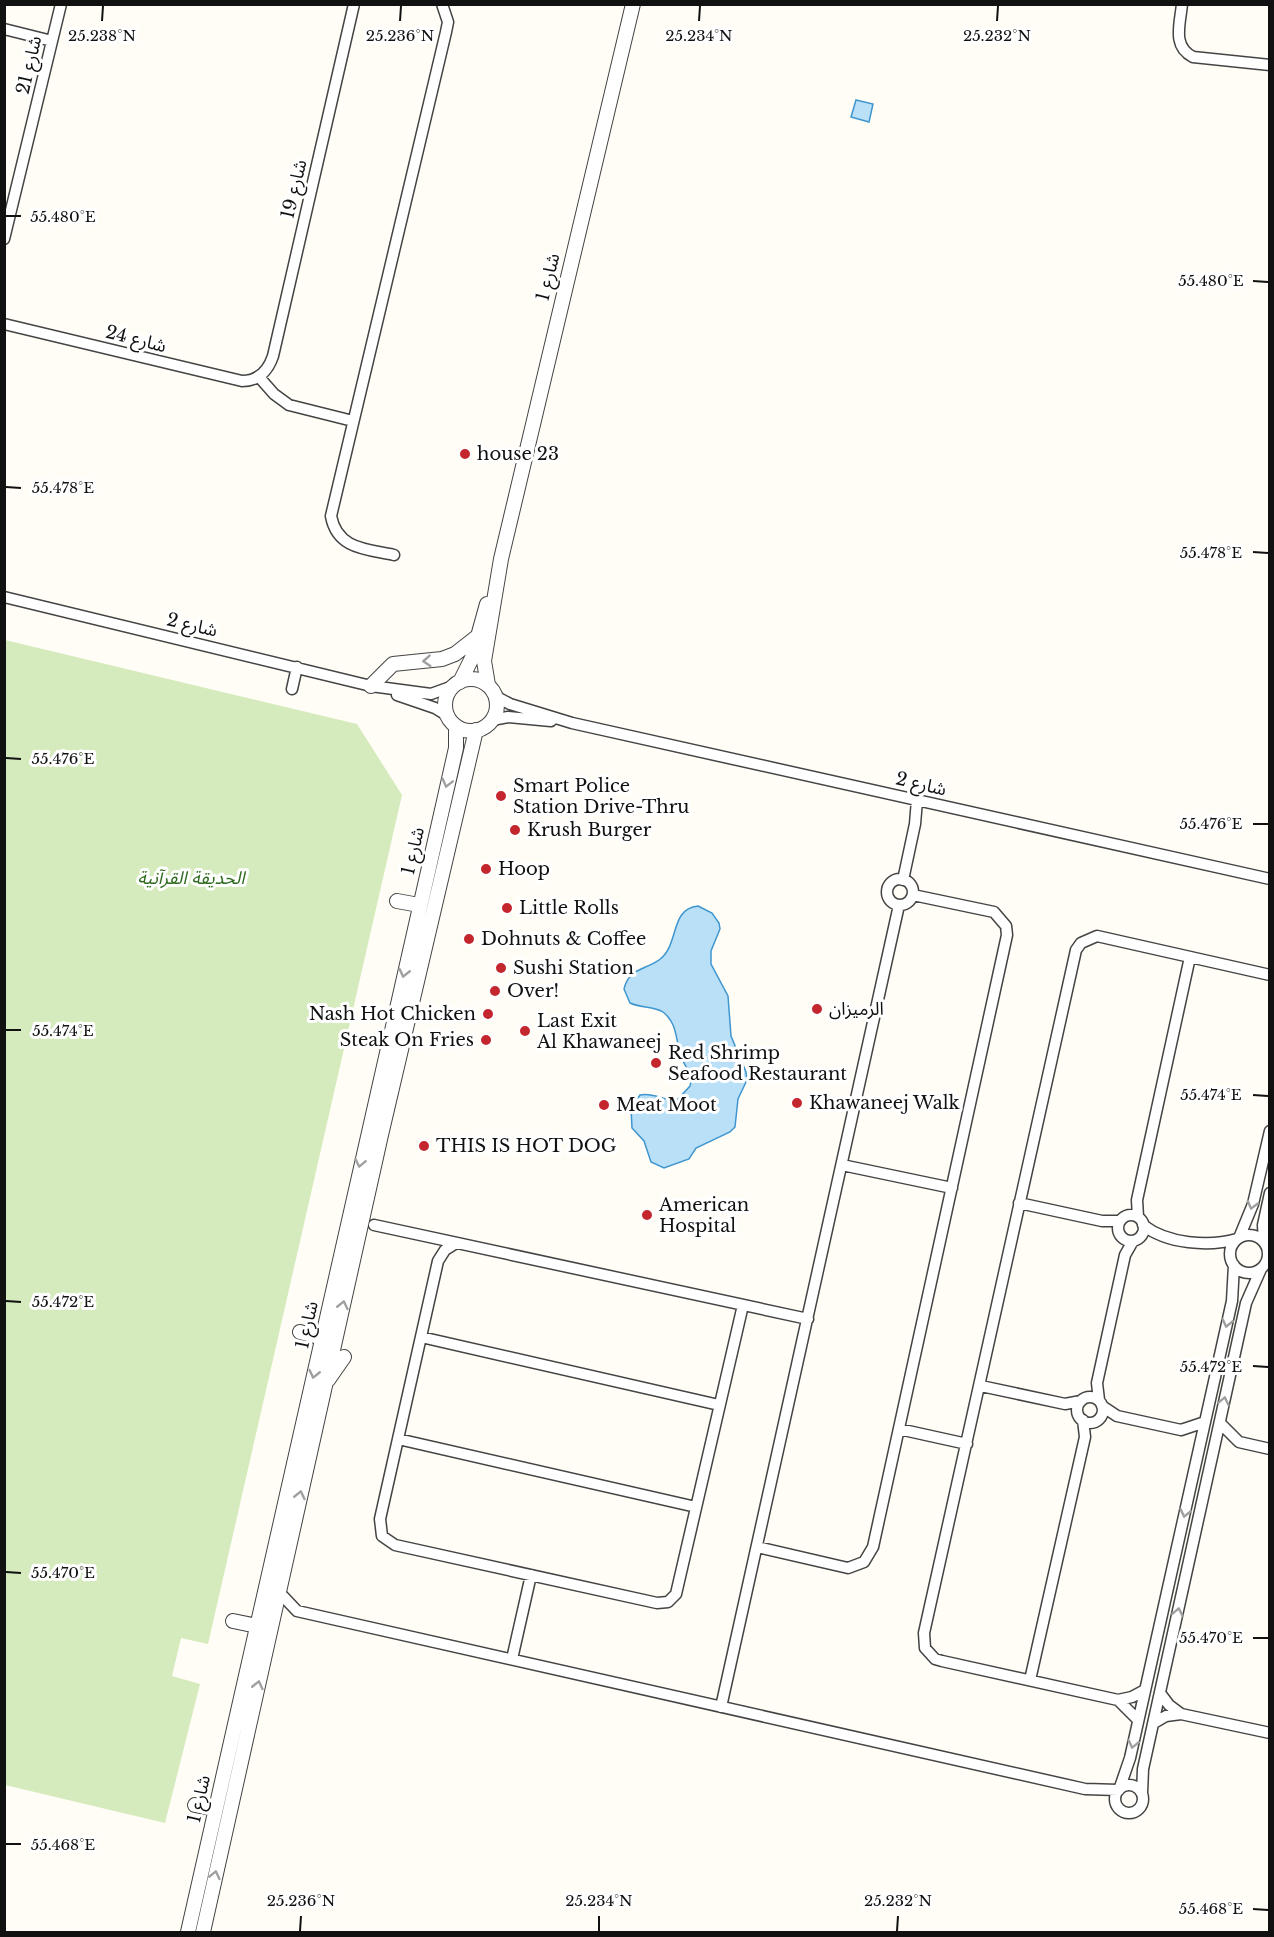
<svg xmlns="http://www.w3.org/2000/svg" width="1274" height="1937" font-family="'Libre Baskerville','Noto Sans Arabic',serif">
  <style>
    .green { fill: #d5ebbd }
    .water { fill: #b9e0f7; stroke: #3f96cf; stroke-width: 1.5 }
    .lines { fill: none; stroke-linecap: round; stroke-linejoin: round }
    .minor-casing { stroke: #444; stroke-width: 13 }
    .tertiary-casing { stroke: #444; stroke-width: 16 }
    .minor { stroke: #fff; stroke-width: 10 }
    .tertiary { stroke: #fff; stroke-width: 14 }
    .oneway { stroke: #a0a0a0 }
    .ticks { fill: none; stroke: #111; stroke-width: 2 }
    .poi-dot { fill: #c4262e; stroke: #fff; stroke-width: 2 }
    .labels { text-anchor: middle; stroke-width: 6; stroke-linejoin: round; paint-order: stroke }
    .street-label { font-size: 18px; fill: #111; stroke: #fff }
    .poi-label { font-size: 18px; fill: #111; stroke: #fff; text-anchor: start }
    .park-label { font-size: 18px; font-style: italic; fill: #2f6b1f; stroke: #fff }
    .ticks-label { font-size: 15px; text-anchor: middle; fill: #111; stroke: #fff; stroke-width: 6; stroke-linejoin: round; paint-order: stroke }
  </style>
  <rect width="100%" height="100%" fill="#fffdf5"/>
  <path class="green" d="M5 640 357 724 402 795 208 1644 181 1638 172 1676 200 1684 165 1823 5 1785Z"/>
  <path class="water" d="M856 100 873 104 869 122 851 117Z
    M698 906 712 913 719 923 720 929 711 951V964L728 996 731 1036 746 1072 747 1080 738 1099 735 1127 730 1132 696 1148 689 1159 664 1168 651 1162 644 1141 632 1128 631 1108 640 1095C654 1092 663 1101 677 1100L690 1086C694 1073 684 1067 681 1056 675 1039 678 1024 663 1012 654 1006 640 1008 630 1003L624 989C629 968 645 970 659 960 680 945 669 909 698 906Z"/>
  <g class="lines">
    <g class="minor-casing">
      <path id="minor" d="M1182 4C1180 25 1172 46 1193 57L1270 65
        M4 29 52 41
        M4 239 61 4
        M4 324 242 381C258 381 268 371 273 356L354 4
        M259 377 274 394 289 405 353 421
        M394 555C366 549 337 549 331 516L446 32 448 22 442 4
        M4 597 371 686 431 694 453 686
        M292 689 297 667
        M397 695 435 708 448 716
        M495 696 510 704 572 723 1270 879
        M492 720 508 717 551 721
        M887 892a13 13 0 1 1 26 0a13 13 0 1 1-26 0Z
        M903 880 915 824 917 800
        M842 1165 952 1188
        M1019 1203 1102 1221H1119
        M1118 1228a13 13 0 1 1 26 0a13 13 0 1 1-26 0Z
        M1138 1217 1137 1200 1190 957
        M374 1225 808 1319
        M1143 1225C1167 1244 1209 1247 1237 1239
        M1230 1254a19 19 0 1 1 38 0a19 19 0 1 1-38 0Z
        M1239 1238 1253 1204 1270 1131
        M1264 1242 1263 1225 1270 1193
        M456 1243 445 1250 438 1261 380 1519 382 1536 395 1545 657 1603 668 1602 676 1594 743 1305
        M421 1337 719 1405
        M981 1386 1065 1404 1081 1401
        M1077 1410a13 13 0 1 1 26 0a13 13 0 1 1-26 0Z
        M1099 1400 1097 1383 1125 1255 1133 1241
        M1102 1406 1117 1416 1181 1430 1205 1422
        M1220 1423 1239 1442 1270 1449
        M899 1429 967 1444
        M398 1439 696 1507
        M757 1547 848 1568 864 1562 873 1547 1007 935 1006 926 994 912 913 895
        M279 1592 297 1611 1085 1789 1118 1790
        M512 1659 531 1575
        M1030 1680 1085 1437 1083 1420
        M1145 1690 1132 1697 1118 1700 942 1661 935 1659 925 1648 924 1633 1076 950 1081 943 1097 936 1270 975
        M1160 1693 1169 1705 1181 1714 1270 1733
        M1118 1700 1138 1720
        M721 1707 899 905
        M1154 1723 1166 1716 1181 1714
        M1115 1799a14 14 0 1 1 28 0a14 14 0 1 1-28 0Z
        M1119 1790 1130 1758 1232 1301 1234 1265
        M1142 1793 1143 1769 1246 1303 1261 1269"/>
    </g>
    <g class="tertiary-casing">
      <path id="tertiary" d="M445 705a26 26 0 1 1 52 0a26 26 0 1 1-52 0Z
        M460 682 472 658 487 604
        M488 685 484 661 501 559 633 4
        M371 686 393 664 442 659 455 654 478 636
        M397 901 419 905
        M300 1332 323 1338
        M328 1380 344 1357
        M233 1621 257 1626
        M195 1805 215 1809
        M188 1932 456 748V726
        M203 1932 381 1135 476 730"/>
    </g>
    <use href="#minor" class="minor"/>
    <use href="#tertiary" class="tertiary"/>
  </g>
  <defs><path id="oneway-chevron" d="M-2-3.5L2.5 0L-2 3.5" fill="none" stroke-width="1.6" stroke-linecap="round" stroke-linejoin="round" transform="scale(1.5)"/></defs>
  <g class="oneway">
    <use href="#oneway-chevron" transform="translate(427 661) rotate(176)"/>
    <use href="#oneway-chevron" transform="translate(447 783) rotate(104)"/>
    <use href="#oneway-chevron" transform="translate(404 973) rotate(103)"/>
    <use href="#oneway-chevron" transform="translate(360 1163) rotate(102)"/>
    <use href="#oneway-chevron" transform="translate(1252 1205) rotate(105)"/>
    <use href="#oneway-chevron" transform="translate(343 1305) rotate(-77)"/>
    <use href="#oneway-chevron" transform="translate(1227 1323) rotate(103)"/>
    <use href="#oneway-chevron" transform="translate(314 1374) rotate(103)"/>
    <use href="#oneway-chevron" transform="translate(1224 1401) rotate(-78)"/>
    <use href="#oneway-chevron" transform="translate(300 1495) rotate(-77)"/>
    <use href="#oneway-chevron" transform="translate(1185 1513) rotate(103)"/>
    <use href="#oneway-chevron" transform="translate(1178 1612) rotate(-78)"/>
    <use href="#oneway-chevron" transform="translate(258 1685) rotate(-77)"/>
    <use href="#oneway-chevron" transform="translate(1133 1744) rotate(103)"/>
    <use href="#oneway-chevron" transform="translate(215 1875) rotate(-77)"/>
  </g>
  <path class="ticks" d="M102 21 103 6M400 21 401 6M699 21 700 6M997 21 998 6M6 216H21M1253 281 1268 282M6 487 21 488M1253 552 1268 553M6 758 21 759M1253 824H1268M6 1030H21M1253 1095 1268 1096M6 1301 21 1302M1253 1366 1268 1367M6 1572 21 1573M1253 1638H1268M6 1844H21M1253 1909 1268 1910M300 1931 301 1916M599 1931V1916M897 1931 898 1916"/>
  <g class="poi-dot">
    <circle cx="465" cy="454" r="6"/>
    <circle cx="501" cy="796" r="6"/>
    <circle cx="515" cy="830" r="6"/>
    <circle cx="486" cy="869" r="6"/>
    <circle cx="507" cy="908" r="6"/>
    <circle cx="469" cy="939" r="6"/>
    <circle cx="501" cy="968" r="6"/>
    <circle cx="495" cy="991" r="6"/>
    <circle cx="817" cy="1009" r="6"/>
    <circle cx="488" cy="1014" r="6"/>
    <circle cx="525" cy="1031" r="6"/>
    <circle cx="486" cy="1040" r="6"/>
    <circle cx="656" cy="1063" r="6"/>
    <circle cx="797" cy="1103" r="6"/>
    <circle cx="604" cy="1105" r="6"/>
    <circle cx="424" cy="1146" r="6"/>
    <circle cx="647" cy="1215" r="6"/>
  </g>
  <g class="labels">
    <g class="street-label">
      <text transform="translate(29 65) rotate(-77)" y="6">شارع 21</text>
      <text transform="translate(294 189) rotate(-77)" y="6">شارع 19</text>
      <text transform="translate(548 277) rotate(-76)" y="6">شارع 1</text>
      <text transform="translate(136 339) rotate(14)" y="6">شارع 24</text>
      <text transform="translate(192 625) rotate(13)" y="6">شارع 2</text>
      <text transform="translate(921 784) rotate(13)" y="6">شارع 2</text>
      <text transform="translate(413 851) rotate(-77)" y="6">شارع 1</text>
      <text transform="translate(307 1325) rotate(-78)" y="6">شارع 1</text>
      <text transform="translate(199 1799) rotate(-77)" y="6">شارع 1</text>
    </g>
    <g class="poi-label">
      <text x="477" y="460">house 23</text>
      <text x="513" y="792">Smart Police<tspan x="513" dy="21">Station Drive-Thru</tspan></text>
      <text x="527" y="836">Krush Burger</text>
      <text x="498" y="875">Hoop</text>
      <text x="519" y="914">Little Rolls</text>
      <text x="481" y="945">Dohnuts &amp; Coffee</text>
      <text x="513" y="974">Sushi Station</text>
      <text x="507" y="997">Over!</text>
      <text x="829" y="1015">الرميزان</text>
      <text x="476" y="1020" text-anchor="end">Nash Hot Chicken</text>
      <text x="537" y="1027">Last Exit<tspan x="537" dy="21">Al Khawaneej</tspan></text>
      <text x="474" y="1046" text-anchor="end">Steak On Fries</text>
      <text x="668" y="1059">Red Shrimp<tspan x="668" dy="21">Seafood Restaurant</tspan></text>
      <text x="809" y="1109">Khawaneej Walk</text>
      <text x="616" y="1111">Meat Moot</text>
      <text x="436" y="1152">THIS IS HOT DOG</text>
      <text x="659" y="1211">American<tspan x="659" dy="21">Hospital</tspan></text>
    </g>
    <g class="park-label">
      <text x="191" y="884">الحديقة القرآنية</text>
    </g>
  </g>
  <g class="ticks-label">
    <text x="102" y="41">25.238°N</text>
    <text x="400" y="41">25.236°N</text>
    <text x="699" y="41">25.234°N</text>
    <text x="997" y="41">25.232°N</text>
    <text x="63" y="222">55.480°E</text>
    <text x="1211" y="286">55.480°E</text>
    <text x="63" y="493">55.478°E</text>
    <text x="1211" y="558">55.478°E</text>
    <text x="63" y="764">55.476°E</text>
    <text x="1211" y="829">55.476°E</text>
    <text x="63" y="1036">55.474°E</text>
    <text x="1211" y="1100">55.474°E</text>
    <text x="63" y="1307">55.472°E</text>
    <text x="1211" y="1372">55.472°E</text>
    <text x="63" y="1578">55.470°E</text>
    <text x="1211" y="1643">55.470°E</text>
    <text x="63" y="1850">55.468°E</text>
    <text x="301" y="1906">25.236°N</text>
    <text x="599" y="1906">25.234°N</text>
    <text x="898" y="1906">25.232°N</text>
    <text x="1211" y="1914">55.468°E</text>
  </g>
  <rect width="1274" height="1937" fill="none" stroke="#111111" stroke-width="12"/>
</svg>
